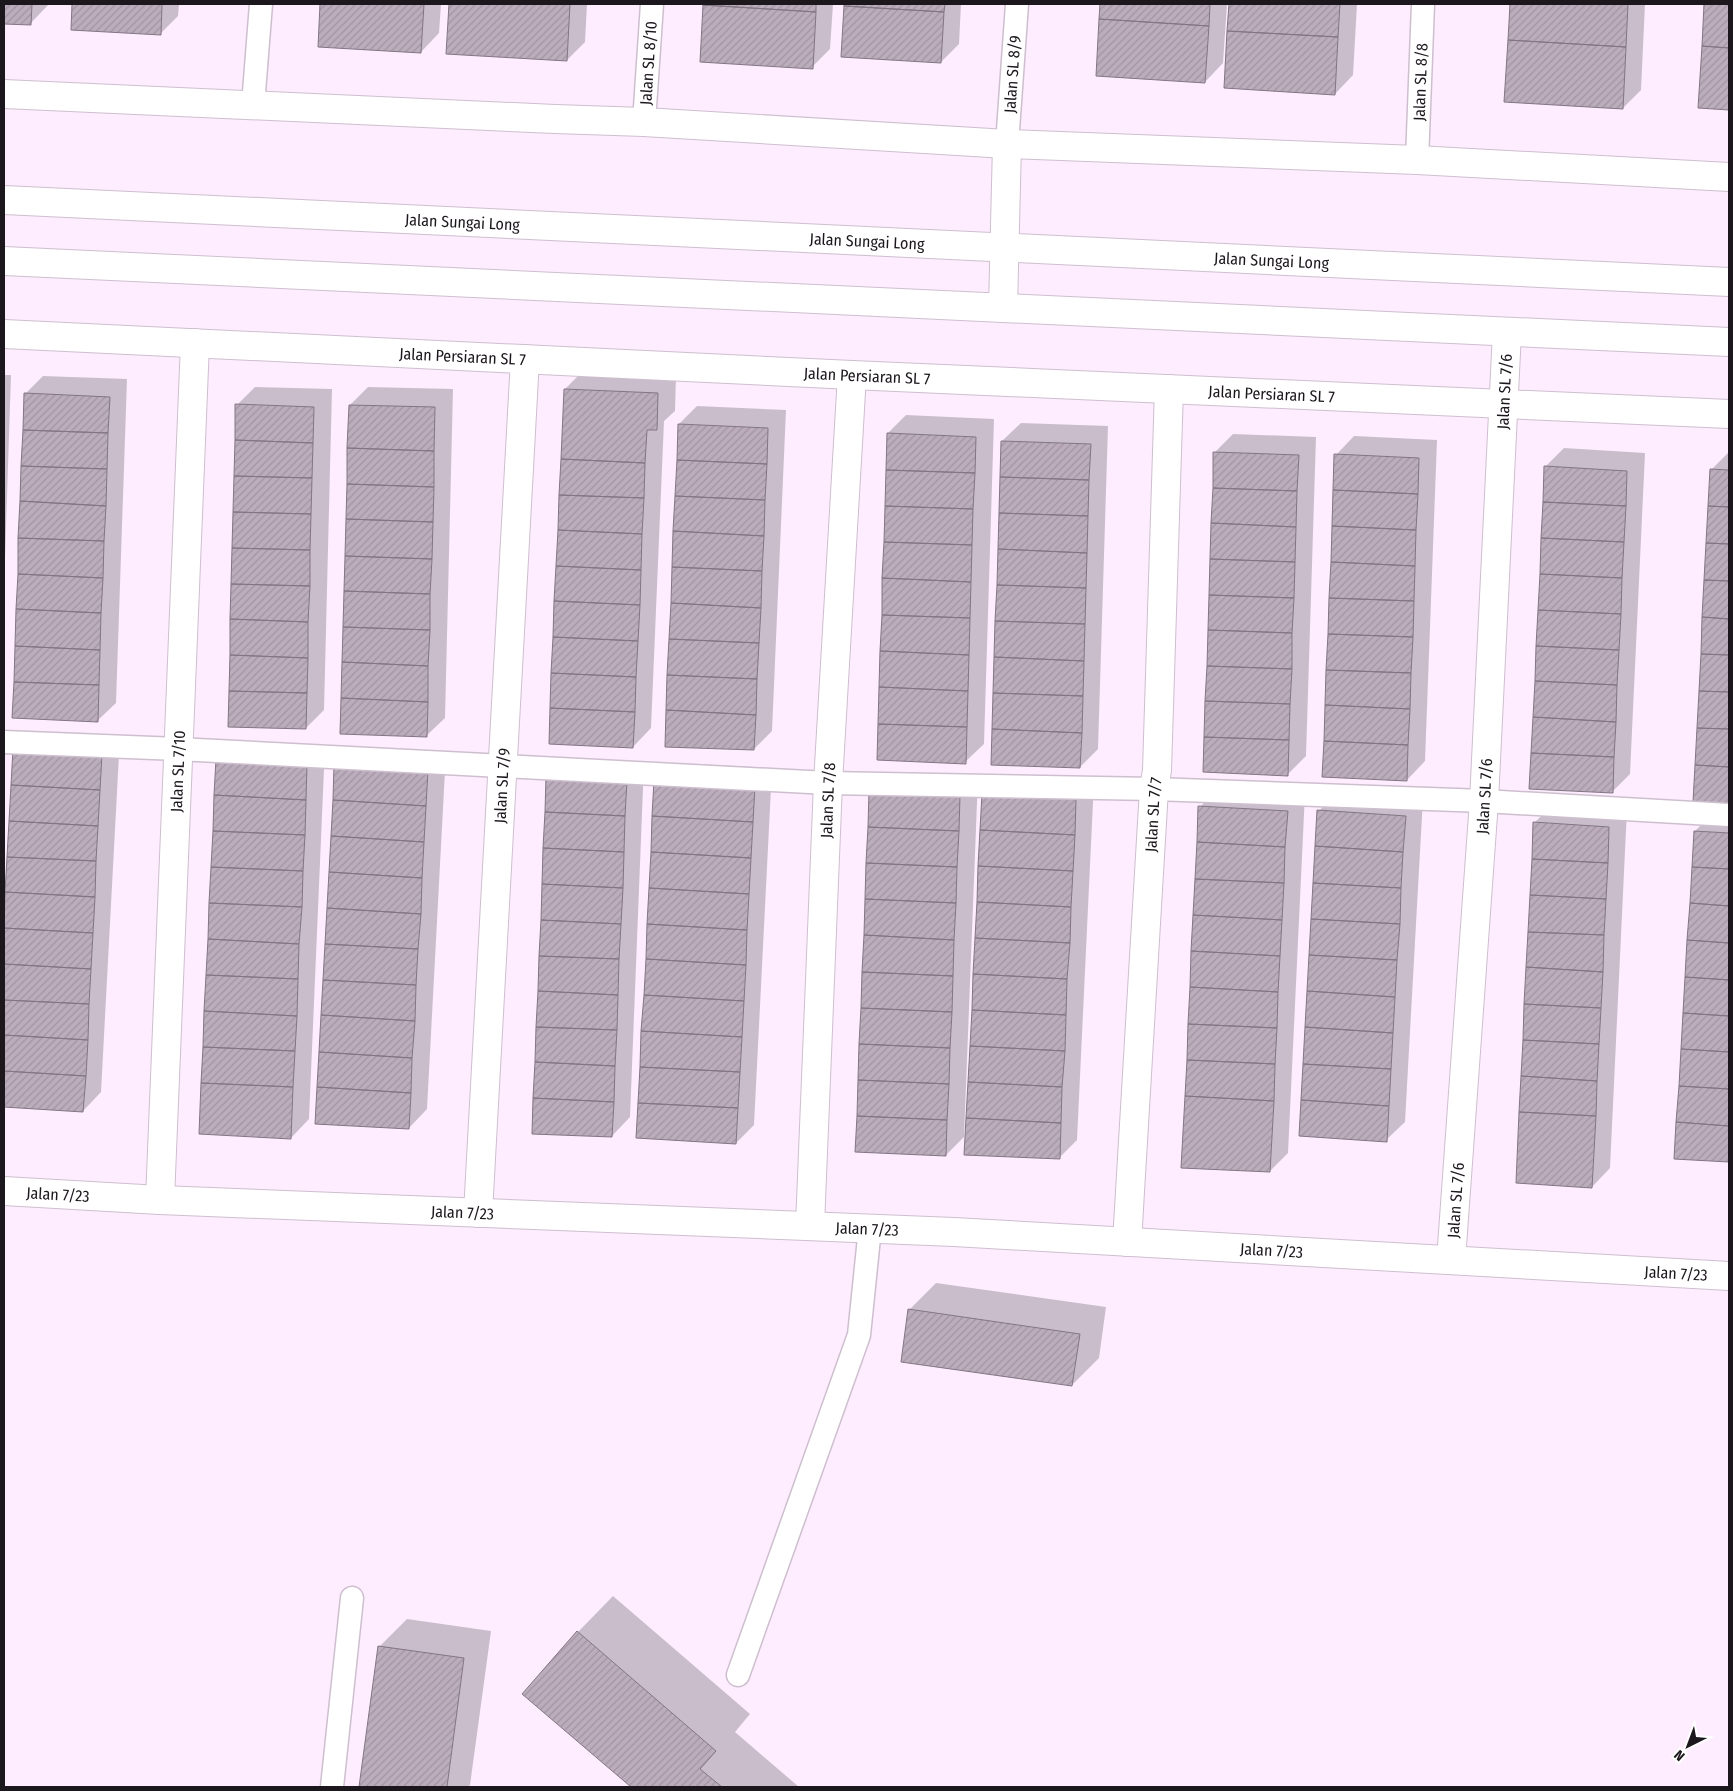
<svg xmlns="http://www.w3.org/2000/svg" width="1733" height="1791" font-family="'Fira Sans Condensed',sans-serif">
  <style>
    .shadow { fill: #0003 }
    .building { fill: url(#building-hatch); stroke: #837684 }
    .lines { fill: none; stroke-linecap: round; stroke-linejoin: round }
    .service-casing { stroke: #cebfcf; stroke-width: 25 }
    .minor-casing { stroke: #cebfcf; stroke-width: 30 }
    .tertiary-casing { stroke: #cebfcf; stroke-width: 30 }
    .service { stroke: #fff; stroke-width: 22 }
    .minor { stroke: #fff; stroke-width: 28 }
    .tertiary { stroke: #fff; stroke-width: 28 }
    .labels { text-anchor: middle; stroke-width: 5; stroke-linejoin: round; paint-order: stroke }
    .street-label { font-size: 16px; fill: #1c171d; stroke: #fff }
  </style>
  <defs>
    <pattern id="building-hatch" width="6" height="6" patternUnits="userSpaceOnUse" patternTransform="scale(1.25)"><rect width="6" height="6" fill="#bcadbd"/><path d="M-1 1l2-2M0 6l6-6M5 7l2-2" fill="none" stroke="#a194a2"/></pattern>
  </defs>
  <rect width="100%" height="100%" fill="#fdedfe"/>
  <path class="shadow" d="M4 4H49L30 24 4 22Z
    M74 4H179L178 16 160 34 72 29Z
    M321 4H441L439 33 421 52 319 45Z
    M451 4H587L585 42 567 60 448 53Z
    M704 4H833L830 49 812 67 701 61Z
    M845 4H961L959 44 941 62 843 56Z
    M1101 4H1227L1223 63 1205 82 1097 75Z
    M1230 4H1357L1353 75 1335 94 1225 87Z
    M1511 4H1645L1641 90 1623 108 1506 101Z
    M1705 4H1729V109L1699 107Z
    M583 371 676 375 675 411 664 421 651 728 633 747 565 389Z
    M4 375H11L4 589Z
    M43 376 127 379 116 703 97 721 25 394Z
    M255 387 332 389 324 710 306 728 237 405Z
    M368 387 453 389 445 718 426 736 350 405Z
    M697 406 786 410 772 731 754 749 679 424Z
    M906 415 994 419 984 744 965 762 888 433Z
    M1021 423 1108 426 1098 749 1080 767 1002 441Z
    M1233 434 1316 437 1306 756 1287 775 1215 452Z
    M1354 436 1437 440 1425 761 1407 780 1336 455Z
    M1564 448 1645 453 1630 774 1612 792 1545 467Z
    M1729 452V802L1694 800 1711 470Z
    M32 731 120 736 101 1092 83 1111 4 1106V953L14 749Z
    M325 746 309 1119 291 1138 217 759Z
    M354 747 446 752 427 1109 409 1128 336 765Z
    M644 763 630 1117 612 1136 548 778Z
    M674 763 772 768 754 1125 736 1143 655 781Z
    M978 777 964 1137 946 1155 870 791Z
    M1094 781 1077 1140 1059 1158 983 794Z
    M1218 789 1305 793 1288 1153 1270 1171 1200 807Z
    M1337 792 1423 798 1405 1122 1386 1140 1319 811Z
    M1553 805 1627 809 1610 1168 1592 1187 1534 823Z
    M1713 813 1729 814V1161L1676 1157 1695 831Z
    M936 1283 1106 1307 1099 1358 1072 1385 909 1310Z
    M613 1596 750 1714 735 1732 799 1787H632L524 1694 578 1632Z
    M407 1619 491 1631 470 1785 468 1787H360L379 1647Z"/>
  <path class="building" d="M4 4H32L31 25 4 24Z
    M72 4H162L161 35 71 30Z
    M320 4H424L421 53 318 47Z
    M449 4H570L567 61 446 54Z
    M703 4H816V12L703 5Z
    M844 4H945L944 12 844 6Z
    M1100 4H1210L1209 26 1099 19Z
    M1229 4H1340L1338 37 1227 31Z
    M1510 4H1628L1626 47 1508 40Z
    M1704 4H1729V48L1702 46Z
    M703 5 816 12 813 69 700 62Z
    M844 6 944 12 941 63 841 57Z
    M1099 19 1209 26 1205 83 1096 76Z
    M1227 31 1338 37 1335 95 1224 88Z
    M1508 40 1626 47 1623 109 1504 102Z
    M1702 46 1729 48V110L1698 108Z
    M564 389 658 393 657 430H647L645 463 561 459Z
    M24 393 110 397 108 433 23 430Z
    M235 404 314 407 313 443 235 440Z
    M349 405 435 407 434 451 347 448Z
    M678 424 768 428 767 464 677 460Z
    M23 430 108 433 107 469 21 466Z
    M887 433 976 437 975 473 886 470Z
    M235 440 313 443 312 478 234 476Z
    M1001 441 1091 444 1089 480 1000 477Z
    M347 448 434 451V487L347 484Z
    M1213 452 1299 455 1297 491 1213 488Z
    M1334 454 1419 458 1418 494 1333 490Z
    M561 459 645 463 644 498 559 495Z
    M677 460 767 464 765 500 675 496Z
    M21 466 107 469 106 506 20 501Z
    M1544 466 1627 471 1626 506 1543 502Z
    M1710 469 1729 470V507L1708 506Z
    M886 470 975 473 973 509 885 506Z
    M234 476 312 478 311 514 233 512Z
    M1000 477 1089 480 1088 516 999 513Z
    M347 484 434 487 433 522 346 519Z
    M1213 488 1297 491 1296 527 1211 523Z
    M1333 490 1418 494 1416 530 1332 526Z
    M559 495 644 498 642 534 558 530Z
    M675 496 765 500 764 536 673 531Z
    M20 501 106 506 104 541 18 538Z
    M1543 502 1626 506 1624 542 1541 538Z
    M885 506 973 509 972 545 884 542Z
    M1708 506 1729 507V544L1706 543Z
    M233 512 311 514 310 550 232 548Z
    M999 513 1088 516 1087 553 998 549Z
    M346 519 433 522 432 559 345 556Z
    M1211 523 1296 527 1295 562 1210 559Z
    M1332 526 1416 530 1415 566 1331 562Z
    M558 530 642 534 641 570 556 566Z
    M673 531 764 536 762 571 672 567Z
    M18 538 104 541 103 578 18 574Z
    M1541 538 1624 542 1622 578 1540 574Z
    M884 542 972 545 971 582 882 578Z
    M1706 543 1729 544V581L1704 580Z
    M232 548 310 550V586L231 584Z
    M998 549 1087 553 1086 588 997 585Z
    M345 556 432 559 430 594 344 591Z
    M1210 559 1295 562 1294 598 1209 595Z
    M1331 562 1415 566 1414 601 1329 598Z
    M556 566 641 570 640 605 554 601Z
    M672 567 762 571 761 608 671 603Z
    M18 574 103 578 101 613 16 609Z
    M1540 574 1622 578 1621 614 1538 610Z
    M882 578 971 582 970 618 882 615Z
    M1704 580 1729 581V619L1702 617Z
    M231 584 310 586 308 622 230 619Z
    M997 585 1086 588 1085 624 995 621Z
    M344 591 430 594V630L343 627Z
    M1209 595 1294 598 1292 633 1208 630Z
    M1329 598 1414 601 1413 637 1328 634Z
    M554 601 640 605 638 641 553 637Z
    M671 603 761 608 759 643 669 639Z
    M16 609 101 613 100 650 15 646Z
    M1538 610 1621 614 1619 650 1536 646Z
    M882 615 970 618 969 655 880 651Z
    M1702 617 1729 619V655L1701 654Z
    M230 619 308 622V658L230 655Z
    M995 621 1085 624 1084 661 994 657Z
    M343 627 430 630 428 666 342 662Z
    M1208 630 1292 633V669L1207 666Z
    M1328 634 1413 637 1411 673 1326 670Z
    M553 637 638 641 636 677 551 673Z
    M669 639 759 643 757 679 667 675Z
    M15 646 100 650 99 685 14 682Z
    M1536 646 1619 650 1617 685 1535 681Z
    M880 651 969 655 968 691 879 687Z
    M1701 654 1729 655V692L1699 691Z
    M230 655 308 658 307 693 229 691Z
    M994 657 1084 661 1083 696 993 693Z
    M342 662 428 666V702L341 698Z
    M1207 666 1292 669 1290 704 1205 701Z
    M1326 670 1411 673 1410 709 1325 705Z
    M551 673 636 677 635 712 550 708Z
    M667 675 757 679 756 715 666 710Z
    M1535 681 1617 685 1616 722 1533 717Z
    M14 682 99 685 98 722 12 718Z
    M879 687 968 691 967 727 878 724Z
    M229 691 307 693 306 729 228 727Z
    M1699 691 1729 692V729L1697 728Z
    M993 693 1083 696 1082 733 992 729Z
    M341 698 428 702 427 737 340 734Z
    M1205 701 1290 704 1289 740 1204 737Z
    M1325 705 1410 709 1408 745 1324 741Z
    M550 708 635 712 633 748 549 744Z
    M666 710 756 715 754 750 665 747Z
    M1533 717 1616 722 1614 757 1531 753Z
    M878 724 967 727 966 764 877 760Z
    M1697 728 1729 729V767L1695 765Z
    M992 729 1082 733 1080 768 991 765Z
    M1204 737 1289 740 1288 776 1203 772Z
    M1324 741 1408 745 1407 781 1322 777Z
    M13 749 102 754 100 790 11 785Z
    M1531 753 1614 757 1613 793 1529 789Z
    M216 759 307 763 306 800 214 795Z
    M334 764 428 770 426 806 333 800Z
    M1695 765 1729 767V804L1693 802Z
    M546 777 627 781 625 816 545 812Z
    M654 780 755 786 753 822 652 816Z
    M11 785 100 790 98 826 9 821Z
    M869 791 960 795 959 831 868 827Z
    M982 793 1076 799 1075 835 980 830Z
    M214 795 306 800 305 835 213 831Z
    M333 800 426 806 424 842 331 836Z
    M1198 806 1288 811 1285 847 1197 842Z
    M1317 810 1406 816 1403 852 1315 846Z
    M545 812 625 816 624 852 543 848Z
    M652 816 753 822 751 858 651 852Z
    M9 821 98 826 96 861 7 857Z
    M1533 822 1609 827 1608 863 1532 859Z
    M868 827 959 831 957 867 866 863Z
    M980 830 1075 835 1073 871 978 866Z
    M213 831 305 835 303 871 211 867Z
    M1694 831 1729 833V869L1692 867Z
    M331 836 424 842 422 878 329 872Z
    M1197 842 1285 847 1284 883 1195 879Z
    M1315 846 1403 852 1401 888 1313 883Z
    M543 848 624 852 623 888 542 884Z
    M651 852 751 858 749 894 649 888Z
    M7 857 96 861 95 897 5 892Z
    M1532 859 1608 863 1606 899 1530 895Z
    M866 863 957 867 956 903 865 899Z
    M978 866 1073 871 1071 907 977 902Z
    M211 867 303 871 302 907 209 903Z
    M1692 867 1729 869V906L1690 903Z
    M329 872 422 878 421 914 327 908Z
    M1195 879 1284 883 1282 920 1193 915Z
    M1313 883 1401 888 1400 924 1311 919Z
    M542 884 623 888 621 924 541 920Z
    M649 888 749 894 747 930 647 924Z
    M5 892 95 897 93 933 4 928Z
    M1530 895 1606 899 1604 935 1528 932Z
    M865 899 956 903 954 940 864 935Z
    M977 902 1071 907 1070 943 975 938Z
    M209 903 302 907 299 944 208 939Z
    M1690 903 1729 906V943L1687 940Z
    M327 908 421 914 418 949 325 944Z
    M1193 915 1282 920 1280 956 1191 951Z
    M1311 919 1400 924 1397 960 1309 955Z
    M541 920 621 924 619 959 539 956Z
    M647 924 747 930 746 965 646 959Z
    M4 928 93 933 91 969 4 964Z
    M1528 932 1604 935 1603 972 1526 967Z
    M864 935 954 940 953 976 862 972Z
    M975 938 1070 943 1067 979 973 974Z
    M208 939 299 944 298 979 206 975Z
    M1687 940 1729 943V980L1685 977Z
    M325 944 418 949 416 985 323 980Z
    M1191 951 1280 956 1278 992 1190 987Z
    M1309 955 1397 960 1395 997 1307 991Z
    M539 956 619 959 618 995 538 991Z
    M646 959 746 965 744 1001 644 995Z
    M4 964 91 969 89 1004 4 1000Z
    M1526 967 1603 972 1601 1008 1524 1004Z
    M862 972 953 976 952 1012 861 1008Z
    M973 974 1067 979 1066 1015 972 1010Z
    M206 975 298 979 297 1016 204 1011Z
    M1685 977 1729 980V1016L1683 1013Z
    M323 980 416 985 415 1021 321 1015Z
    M1190 987 1278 992 1277 1028 1188 1024Z
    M538 991 618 995 617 1030 536 1027Z
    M1307 991 1395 997 1393 1033 1305 1027Z
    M644 995 744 1001 742 1037 641 1031Z
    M4 1000 89 1004 88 1040 4 1035Z
    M1524 1004 1601 1008 1599 1044 1523 1040Z
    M861 1008 952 1012 950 1048 859 1044Z
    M972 1010 1066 1015 1065 1051 970 1046Z
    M204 1011 297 1016 295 1051 203 1047Z
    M1683 1013 1729 1016V1052L1681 1049Z
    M321 1015 415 1021 412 1058 319 1052Z
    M1188 1024 1277 1028 1275 1064 1187 1060Z
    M536 1027 617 1030 615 1066 535 1062Z
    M1305 1027 1393 1033 1391 1069 1303 1064Z
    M641 1031 742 1037 740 1072 640 1067Z
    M4 1035 88 1040 86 1076 4 1071Z
    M1523 1040 1599 1044 1597 1081 1521 1076Z
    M859 1044 950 1048 949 1084 858 1080Z
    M970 1046 1065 1051 1062 1087 968 1082Z
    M203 1047 295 1051 293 1087 201 1083Z
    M1681 1049 1729 1052V1089L1679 1086Z
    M319 1052 412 1058 411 1093 317 1087Z
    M1187 1060 1275 1064 1274 1101 1185 1096Z
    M535 1062 615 1066 614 1102 533 1098Z
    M1303 1064 1391 1069 1389 1106 1301 1100Z
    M640 1067 740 1072 738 1108 638 1103Z
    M4 1071 86 1076 83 1112 4 1107Z
    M1521 1076 1597 1081 1596 1116 1519 1112Z
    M858 1080 949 1084 947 1120 857 1116Z
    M968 1082 1062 1087 1061 1123 966 1118Z
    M201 1083 293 1087 291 1139 199 1134Z
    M1679 1086 1729 1089V1126L1676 1122Z
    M317 1087 411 1093 409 1129 315 1124Z
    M1185 1096 1274 1101 1270 1172 1181 1168Z
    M533 1098 614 1102 612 1137 532 1134Z
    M1301 1100 1389 1106 1387 1142 1299 1136Z
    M638 1103 738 1108 736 1144 636 1138Z
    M1519 1112 1596 1116 1592 1188 1516 1183Z
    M857 1116 947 1120 946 1156 855 1152Z
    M966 1118 1061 1123 1060 1159 964 1155Z
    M1676 1122 1729 1126V1162L1674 1159Z
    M908 1309 1080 1334 1072 1386 901 1362Z
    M577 1631 716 1751 700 1769 722 1787H631L522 1694Z
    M378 1646 464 1658 447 1787H359Z"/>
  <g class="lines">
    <g class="service-casing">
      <g id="service">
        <path d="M253 105 261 4"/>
        <path id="s1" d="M644 122 652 4"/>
        <path id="s2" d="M1007 144 1017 4"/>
        <path id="s3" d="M1417 160 1423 4"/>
        <path d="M4 742 178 749 828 783 1154 789 1484 801 1729 815"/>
        <path d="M738 1675 859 1335 870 1228"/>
        <path d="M332 1787 352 1598"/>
      </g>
    </g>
    <g class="minor-casing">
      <g id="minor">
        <path d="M4 94 555 119 644 122 1007 144 1417 160 1729 177"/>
        <path d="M1003 308 1007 144"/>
        <path id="s4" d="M4 334 852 375 1729 414"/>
        <path id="s5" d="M4 1191 160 1200 954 1232 1729 1276"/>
        <path id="s6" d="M160 1200 195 343"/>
        <path id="s7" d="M478 1213 525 359"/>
        <path id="s8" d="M810 1226 828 783 852 375"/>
        <path id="s9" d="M1127 1242 1154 789 1157 770 1169 389"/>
        <path id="s10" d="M1451 1260 1484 801 1507 332"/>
      </g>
    </g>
    <g class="tertiary-casing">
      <g id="tertiary">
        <path id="s11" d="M4 200 1729 282"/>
        <path d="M4 261 1729 342"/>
      </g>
    </g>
    <use href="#service" class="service"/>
    <use href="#minor" class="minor"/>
    <use href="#tertiary" class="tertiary"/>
  </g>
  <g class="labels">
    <g class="street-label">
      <text dy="6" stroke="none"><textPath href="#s1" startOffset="59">Jalan SL 8/10</textPath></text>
      <text dy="6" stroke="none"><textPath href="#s2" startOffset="70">Jalan SL 8/9</textPath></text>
      <text dy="6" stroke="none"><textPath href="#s3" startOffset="78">Jalan SL 8/8</textPath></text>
      <text dy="6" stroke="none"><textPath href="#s11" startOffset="459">Jalan Sungai Long</textPath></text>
      <text dy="6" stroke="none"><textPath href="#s11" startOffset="864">Jalan Sungai Long</textPath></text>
      <text dy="6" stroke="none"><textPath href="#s11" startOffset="1269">Jalan Sungai Long</textPath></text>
      <text dy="6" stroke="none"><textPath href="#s4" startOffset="459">Jalan Persiaran SL 7</textPath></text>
      <text dy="6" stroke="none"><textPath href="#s4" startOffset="864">Jalan Persiaran SL 7</textPath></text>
      <text dy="6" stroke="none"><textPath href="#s10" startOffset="870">Jalan SL 7/6</textPath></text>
      <text dy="6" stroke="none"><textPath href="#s4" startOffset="1269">Jalan Persiaran SL 7</textPath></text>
      <text dy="6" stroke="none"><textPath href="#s6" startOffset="429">Jalan SL 7/10</textPath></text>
      <text dy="6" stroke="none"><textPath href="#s7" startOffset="428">Jalan SL 7/9</textPath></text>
      <text dy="6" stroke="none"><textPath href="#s10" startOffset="465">Jalan SL 7/6</textPath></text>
      <text dy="6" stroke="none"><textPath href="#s8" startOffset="426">Jalan SL 7/8</textPath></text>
      <text dy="6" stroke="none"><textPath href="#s9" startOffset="428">Jalan SL 7/7</textPath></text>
      <text dy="6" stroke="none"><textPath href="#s5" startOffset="54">Jalan 7/23</textPath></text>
      <text dy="6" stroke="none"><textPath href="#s10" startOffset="60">Jalan SL 7/6</textPath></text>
      <text dy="6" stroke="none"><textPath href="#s5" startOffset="459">Jalan 7/23</textPath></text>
      <text dy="6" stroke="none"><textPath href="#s5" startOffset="864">Jalan 7/23</textPath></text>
      <text dy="6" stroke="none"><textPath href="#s5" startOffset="1269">Jalan 7/23</textPath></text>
      <text dy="6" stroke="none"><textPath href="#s5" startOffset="1674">Jalan 7/23</textPath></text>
    </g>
  </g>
  <rect width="1733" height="1791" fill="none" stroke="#1c171d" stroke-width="10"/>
  <g transform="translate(1688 1746) rotate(222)" stroke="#ffffff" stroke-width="4" paint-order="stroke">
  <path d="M0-4L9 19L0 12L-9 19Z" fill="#1c171d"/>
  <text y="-8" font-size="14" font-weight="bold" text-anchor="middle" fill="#1c171d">N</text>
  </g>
</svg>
